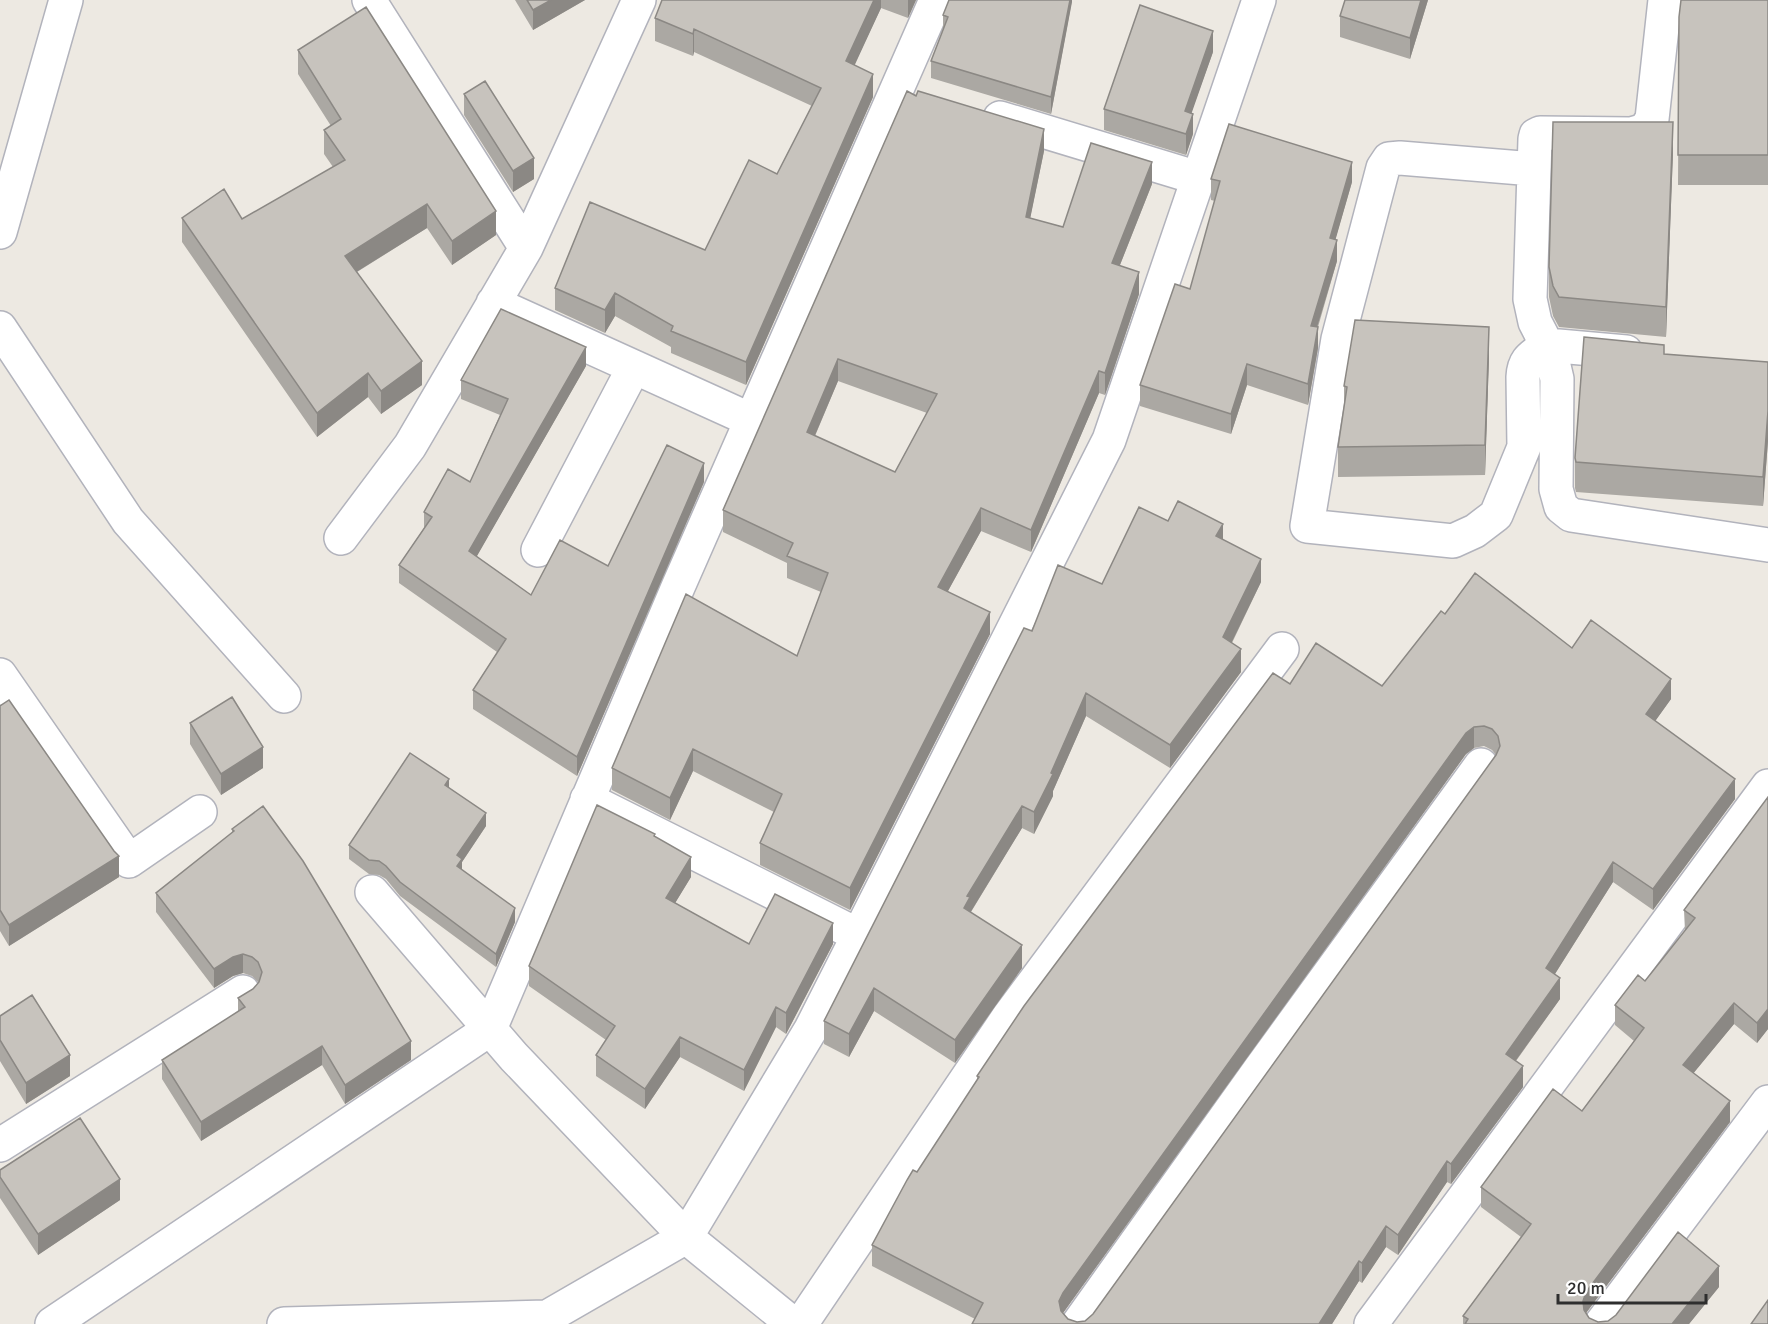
<svg xmlns="http://www.w3.org/2000/svg" width="1768" height="1324" font-family="Signika,sans-serif">
  <style>
    .lines { fill: none; stroke-linecap: round; stroke-linejoin: round }
    .minor-casing { stroke: #b2b3bc; stroke-width: 36 }
    .minor { stroke: #fff; stroke-width: 33 }
    .wall { fill: #aba8a3; fill-rule: evenodd }
    .shaded-wall { fill: #8b8884 }
    .building { fill: #c7c3bd; stroke: #8b8884; stroke-width: 1.5; fill-rule: evenodd }
  </style>
  <rect width="100%" height="100%" fill="#ede9e2"/>
  <g class="lines">
    <g class="minor-casing">
      <path id="minor" d="M369 0 526 248
        M1665 0 1652 119 1645 130 1631 134 1540 133 1536 135 1535 139 1530 299 1535 322 1551 353 1557 379 1556 489 1561 507 1571 515 1768 545
        M1000 118 1198 178
        M1534 169 1400 158 1389 159 1383 168 1338 339 1307 526 1453 541 1475 531 1496 515 1524 447 1523 377C1524 358 1533 356 1547 345L1626 352
        M0 232 66 0
        M493 303 751 420
        M0 328 128 521 284 696
        M341 538 410 446 526 248 639 0
        M538 550 634 367
        M0 675 129 861 200 812
        M587 799 858 935
        M372 892 514 1057 686 1237 793 1324
        M0 1145 243 992
        M52 1324 490 1029 678 587 936 0
        M284 1324 546 1317
        M535 1324 686 1237 811 1029 1109 440 1259 0
        M801 1324 1009 1016 1282 649
        M1078 1324 1260 1069 1481 765
        M1371 1324 1768 786
        M1601 1324 1768 1102"/>
    </g>
    <use href="#minor" class="minor"/>
  </g>
  <path class="wall" d="M515 0H585L533 30Z
    M662 0H916L908 18 881 8 854 65 873 97 746 385 671 353V347L615 316 605 333 555 310V288L705 250 777 174 812 106 694 52 693 56 655 41V18Z
    M1072 0 1051 114 931 78V61L943 31V15Z
    M1345 0H1428L1410 59 1340 37V16Z
    M1768 0V185H1678L1679 17Z
    M298 50 496 235 452 265 427 228 357 272 422 385 381 414 368 397 317 437 182 242V218L242 219 333 167 324 154V130L331 126 298 74Z
    M1213 52 1191 113 1193 134 1186 155 1104 130V109Z
    M907 91 1044 151 1030 218 1063 227 1152 184 1120 265 1139 294 1105 395 1099 393 1031 552 981 531 948 591 990 634 850 910 760 865V843L774 812 693 771 670 820 612 790V768L797 656 821 592 787 578V563L723 532V510ZM838 381 927 413 895 472 815 436Z
    M464 94 534 179 513 192 464 115Z
    M1673 152 1666 337 1559 327 1553 316 1549 297V267Z
    M1211 179 1352 182 1335 240 1337 261 1318 327V348L1308 405 1247 385 1231 434 1140 406V385L1190 289 1215 201 1211 200Z
    M1664 354 1768 362V441L1763 506 1576 492 1575 488V458Z
    M1489 357 1485 475 1338 477V447L1344 408V386Z
    M586 366 476 557 531 595 608 566 704 482 577 776 473 709V690L497 652 399 583V565L424 528V512L470 482 500 415 461 399V380Z
    M1168 521 1223 539 1261 582 1232 643 1241 672 1170 768 1086 716 1053 791V796L1034 834 1022 828 971 912 1022 968 955 1063 874 1011 849 1057 824 1044V1021L1032 631 1102 584Z
    M1445 614 1572 648 1671 699 1655 721 1735 799 1653 910 1613 882 1555 974 1560 999 1516 1061 1523 1087 1451 1184 1447 1182 1398 1255 1386 1247 1362 1283 1359 1281 1332 1324H972L975 1319 872 1266V1245L917 1172 977 1080V1076L1290 684 1382 686ZM1484 746 1492 750 1496 755 1093 1314 1085 1321 1077 1322 1068 1319 1063 1313 1466 754 1474 748Z
    M0 706 119 877 9 946 0 931Z
    M190 723 263 768 221 795 190 744Z
    M449 788 486 826 462 862V870L515 922 496 967 400 896 386 879 379 875 369 874 349 859V845Z
    M1768 797V1029L1757 1043 1734 1024 1693 1073 1730 1122 1586 1313 1589 1318 1598 1322 1608 1321 1719 1287 1689 1324H1463V1316L1521 1237 1481 1207V1187L1582 1111 1634 1041 1615 1025V1005L1645 981 1685 931 1684 910Z
    M232 829 411 1060 345 1104 322 1065 201 1141 162 1079V1060L238 1012V998L253 989 259 983 252 976 243 973 233 976 214 988 156 912V893L232 833Z
    M655 836 691 877 675 903 749 944H833L786 1034 776 1027 744 1091 680 1057 645 1109 596 1076V1055L606 1040 529 986V966Z
    M0 1016 70 1076 26 1104 0 1061Z
    M0 1177 120 1200 38 1255 0 1198Z"/>
  <path class="shaded-wall" d="M551 0H585L533 30V10Z
    M874 0H881V8L846 84V61Z
    M908 0H916L908 18Z
    M1070 0H1072V2L1051 114V97Z
    M1421 0H1428L1410 59V38Z
    M694 29V52L693 56V34Z
    M1213 31V52L1185 132V111Z
    M873 74V97L746 385V362Z
    M1193 114V134L1186 155V134Z
    M1673 122V152L1666 337V307Z
    M1044 129V151L1026 239V217Z
    M534 158V179L513 192V171Z
    M1152 162V184L1112 285V263Z
    M1352 162V182L1330 259V238Z
    M427 204V228L345 279V256Z
    M496 211V235L452 265V241Z
    M1337 240V261L1311 347V326Z
    M1139 272V294L1105 395V373Z
    M615 293V316L605 333V310Z
    M1318 327V348L1308 405V384Z
    M1489 327V357L1485 475V445Z
    M586 347V366L469 570V551Z
    M838 359V381L807 454V432Z
    M422 361V385L381 414V391Z
    M1247 364V385L1231 434V414Z
    M1099 371V393L1031 552V530Z
    M368 373V397L317 437V413Z
    M1768 411V441L1763 506V477Z
    M704 463V482L577 776V757Z
    M981 508V531L938 609V587Z
    M1223 524V546L1216 536Z
    M1261 559V582L1223 660V637Z
    M990 612V634L850 910V888Z
    M1241 649V672L1170 768V745Z
    M1671 679V699L1646 734V714Z
    M1086 693V716L1053 791V796L1034 834V812Z
    M1474 727V748L1466 754 1063 1313 1059 1322V1301L1063 1293 1466 733Z
    M263 747V768L221 795V774Z
    M693 749V771L670 820V798Z
    M449 779V793L445 785Z
    M1735 779V799L1653 910V889Z
    M1022 806V828L970 913 964 908 967 896Z
    M486 813V826L462 862V873L457 880V855Z
    M119 856V877L9 946V925Z
    M691 857V877L666 918V898Z
    M1613 862V882L1546 988V968Z
    M515 908V922L496 967V954Z
    M833 923V944L786 1034V1013Z
    M1022 945V968L955 1063V1040Z
    M243 954V973L233 976 214 988V969L233 957Z
    M1560 978V999L1506 1074V1054Z
    M874 988V1011L849 1057V1034Z
    M1734 1003V1024L1683 1086V1065Z
    M776 1007V1027L744 1091V1070Z
    M1768 1009V1029L1757 1043V1023Z
    M680 1037V1057L645 1109V1089Z
    M411 1041V1060L345 1104V1085Z
    M322 1046V1065L201 1141V1122Z
    M70 1055V1076L26 1104V1083Z
    M1523 1066V1087L1451 1184V1164Z
    M1730 1101V1122L1586 1313 1583 1321V1301L1586 1292Z
    M1447 1161V1182L1398 1255V1235Z
    M120 1179V1200L38 1255V1234Z
    M1386 1226V1247L1362 1283V1263Z
    M1359 1261V1281L1332 1324H1319Z
    M1719 1266V1287L1689 1324H1672Z"/>
  <path class="building" d="M527 0H551L533 10Z
    M662 0H874L846 61 873 74 746 362 671 331 673 326 615 293 605 310 555 288 590 202 705 250 749 160 777 174 821 88 694 29 693 34 655 18Z
    M949 0H1070L1051 97 931 61 948 17 943 15Z
    M1345 0H1421L1410 38 1340 16Z
    M1681 0H1768V155H1678L1679 17Z
    M1140 5 1213 31 1185 111 1193 114 1186 134 1104 109Z
    M366 7 496 211 452 241 427 204 345 256 422 361 381 391 368 373 317 413 182 218 224 189 242 219 345 160 324 130 341 119 298 50Z
    M485 81 534 158 513 171 464 94Z
    M907 91 916 96 918 91 1044 129 1026 217 1063 227 1091 143 1152 162 1112 263 1139 272 1105 373 1099 371 1031 530 981 508 938 587 990 612 850 888 760 843 782 794 693 749 670 798 612 768 686 594 797 656 828 573 787 556 793 543 723 510ZM838 359 937 394 895 472 807 432Z
    M1553 122H1673L1666 307 1559 297 1553 286 1549 267Z
    M1229 124 1352 162 1330 238 1337 240 1311 326 1318 327 1308 384 1247 364 1231 414 1140 385 1175 284 1190 289 1220 181 1211 179Z
    M501 309 586 347 469 551 531 595 560 540 608 566 667 445 704 463 577 757 473 690 506 639 399 565 432 517 424 512 448 469 470 482 508 399 461 380Z
    M1355 320 1489 327 1485 445 1338 447 1347 387 1344 386Z
    M1584 337 1664 345V354L1768 362V411L1763 477 1576 462 1575 458Z
    M1178 501 1223 524 1216 536 1261 559 1223 637 1241 649 1170 745 1086 693 1051 773 1053 774 1034 812 1022 806 967 896 970 897 964 908 1022 945 955 1040 874 988 849 1034 824 1021 1024 628 1032 631 1058 565 1102 584 1139 507 1168 521Z
    M1475 573 1572 648 1591 620 1671 679 1646 714 1735 779 1653 889 1613 862 1546 968 1560 978 1506 1054 1523 1066 1451 1164 1447 1161 1398 1235 1386 1226 1362 1263 1359 1261 1319 1324H972L983 1303 872 1245 907 1180 913 1170 917 1172 979 1077 977 1076 1024 1006 1273 673 1290 684 1316 643 1382 686 1441 611 1445 614ZM1484 726 1492 729 1498 736 1500 746 1496 755 1093 1314 1085 1321 1077 1322 1068 1319 1061 1311 1059 1301 1063 1293 1466 733 1474 727Z
    M232 697 263 747 221 774 190 723Z
    M9 700 114 851 119 856 9 925 0 910V706Z
    M410 753 449 779 445 785 486 813 457 855 462 859 457 866 515 908 496 954 400 882 386 866 379 861 369 860 349 845Z
    M1768 797V1009L1757 1023 1734 1003 1683 1065 1730 1101 1586 1292 1583 1301 1584 1310 1589 1318 1598 1322 1608 1321 1616 1315 1678 1232 1719 1266 1672 1324H1465L1468 1319 1463 1316 1531 1224 1481 1187 1553 1089 1582 1111 1644 1028 1615 1005 1638 975 1645 981 1695 918 1684 910Z
    M597 805 655 834 654 836 691 857 666 898 749 944 775 894 833 923 786 1013 776 1007 744 1070 680 1037 645 1089 596 1055 615 1026 529 966Z
    M263 806 303 861 411 1041 345 1085 322 1046 201 1122 162 1060 245 1007 238 998 253 989 259 982 262 972 258 962 252 957 243 954 233 957 214 969 156 893 234 831 232 829Z
    M32 995 70 1055 26 1083 0 1040V1016Z
    M80 1118 120 1179 38 1234 0 1177V1170Z
    M1768 1300V1324H1751Z"/>
  <path d="M1558 1294v9h148v-9" fill="none" stroke="#2e2e2e" stroke-width="3"/>
  <text x="1567" y="1294" font-size="18" fill="#2e2e2e" stroke="#ffffff" stroke-width="4.5" paint-order="stroke">20 m</text>
</svg>
